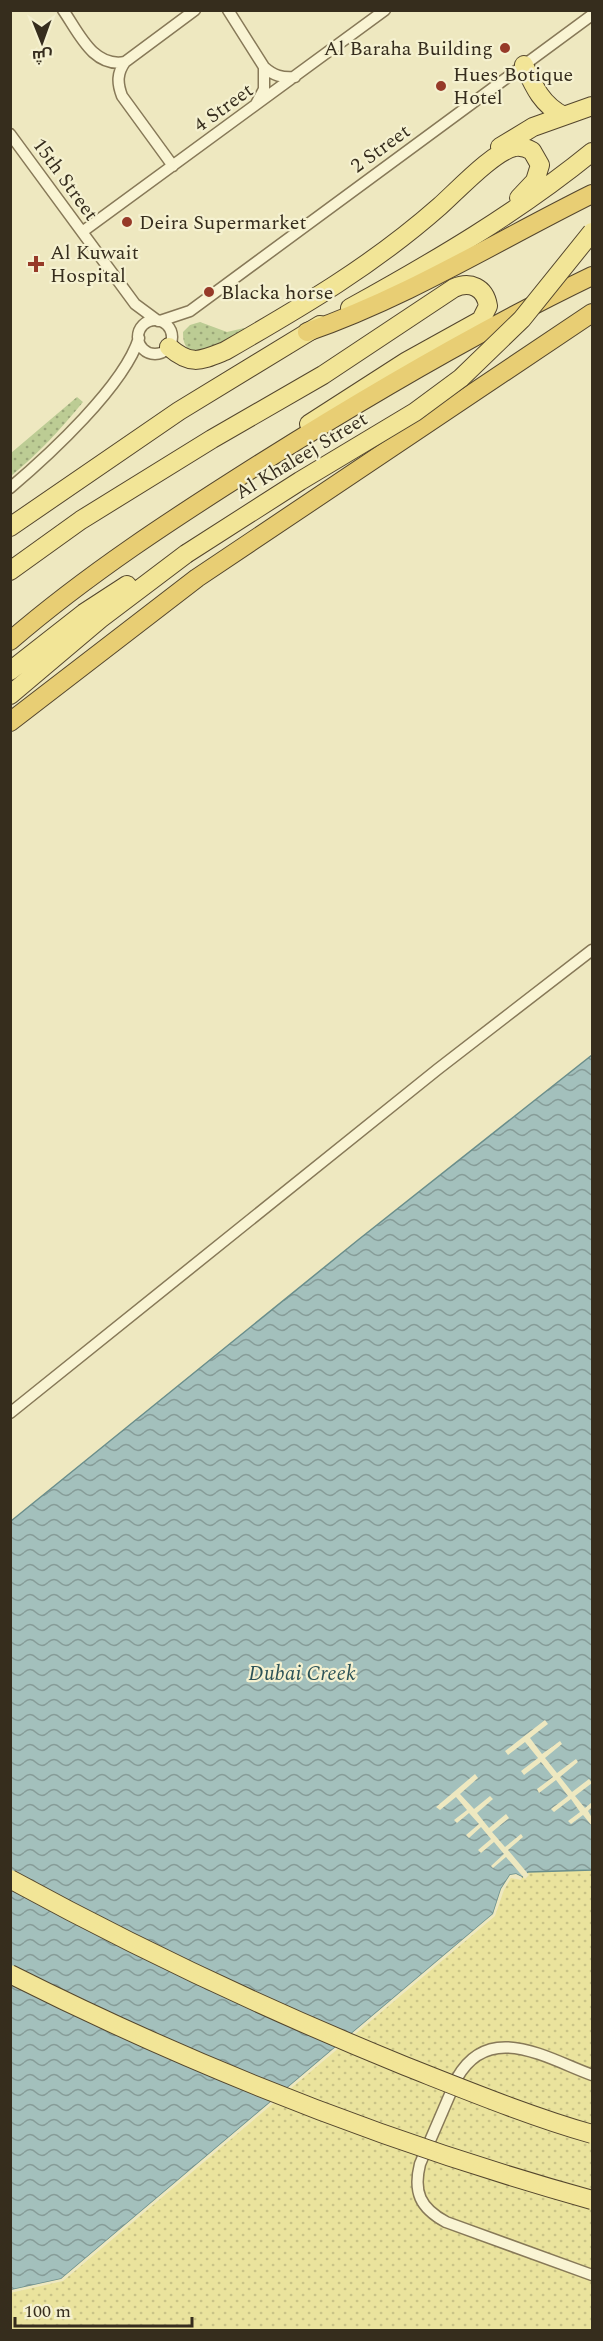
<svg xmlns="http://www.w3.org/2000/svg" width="603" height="2341" font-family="Spectral,Cairo,serif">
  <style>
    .grass { fill: url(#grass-dots) }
    .sand { fill: url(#sand-dots) }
    .water { fill: url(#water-waves); stroke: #6a8e8b; stroke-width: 1.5 }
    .pier { fill: #eee8c0 }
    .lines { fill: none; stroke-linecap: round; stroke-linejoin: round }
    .minor-casing { stroke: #877958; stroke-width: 13 }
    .primary-casing { stroke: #54462d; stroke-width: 20 }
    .trunk-casing { stroke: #54462d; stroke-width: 20 }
    .minor { stroke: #f9f4d3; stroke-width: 10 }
    .primary { stroke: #f2e597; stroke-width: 18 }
    .trunk { stroke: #e8ce74; stroke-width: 18 }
    .primary-bridge-casing { stroke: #54462d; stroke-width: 20; stroke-linecap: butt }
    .primary-bridge { stroke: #f2e597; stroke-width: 18 }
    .poi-dot { fill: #963a28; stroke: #f5f1d0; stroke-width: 2 }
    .labels { text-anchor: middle; stroke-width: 4.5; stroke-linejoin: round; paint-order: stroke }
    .poi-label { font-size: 20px; fill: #362d1d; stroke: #f5f1d0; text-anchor: start }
    .street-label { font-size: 20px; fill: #362d1d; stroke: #f5f1d0 }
    .water-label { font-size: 21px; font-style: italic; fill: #2c5256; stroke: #f5f1d0 }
  </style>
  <defs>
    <pattern id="grass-dots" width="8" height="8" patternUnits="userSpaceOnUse" patternTransform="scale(1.5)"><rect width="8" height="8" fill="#bccc94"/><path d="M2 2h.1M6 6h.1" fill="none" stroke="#9aa678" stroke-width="1.8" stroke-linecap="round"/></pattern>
    <pattern id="sand-dots" width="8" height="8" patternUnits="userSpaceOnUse" patternTransform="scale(1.5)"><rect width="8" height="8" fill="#eae39d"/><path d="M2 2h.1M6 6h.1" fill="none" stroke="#c9c387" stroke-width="1.8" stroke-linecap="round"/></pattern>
    <pattern id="water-waves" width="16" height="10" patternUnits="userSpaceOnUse" patternTransform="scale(1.5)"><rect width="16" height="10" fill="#a3c0bc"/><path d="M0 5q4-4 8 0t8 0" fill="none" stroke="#869c98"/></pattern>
  </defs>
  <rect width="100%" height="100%" fill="#eee8c0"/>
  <path class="grass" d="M200 322 227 332 244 328 247 332 197 354C186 349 183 345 183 332L190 325Z
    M77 397 83 402C61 429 38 454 11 476V453Z"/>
  <path class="sand" d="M592 1870V2330H11L10 2290 61 2279 493 1914 501 1889 510 1875 528 1872Z"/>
  <path class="water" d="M592 1055V1870L528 1872 522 1877 516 1874 510 1875 501 1889 493 1914 61 2279 11 2290V1521L358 1240Z"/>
  <path class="pier" d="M545 1720 548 1724 530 1738 542 1754 560 1741 562 1744 545 1758 557 1773 576 1759 578 1762 560 1777 572 1792 589 1779 592 1783 575 1796 585 1808 592 1802V1807L588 1811 592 1818V1826L583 1815 571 1824 568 1821 580 1812 571 1799 554 1812 551 1809 568 1796 556 1780 539 1793 537 1789 553 1777 541 1762 524 1775 521 1771 538 1758 525 1742 508 1755 505 1751Z
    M475 1774 478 1778 460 1794 474 1809 490 1796 493 1799 477 1813 489 1828 506 1814 509 1818 492 1832 505 1847 521 1834 523 1837 508 1850 529 1875 525 1879 506 1857 493 1868 491 1866 504 1854 494 1842 481 1853 478 1850 491 1839 481 1827 469 1838 466 1835 479 1824 469 1813 457 1823 454 1820 467 1810 456 1797 440 1810 436 1807Z
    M516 1874 522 1877 521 1880 511 1878 504 1890 495 1916 63 2281 10 2293 11 2290 61 2279 493 1914 501 1889 510 1875Z"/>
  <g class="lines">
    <g class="minor-casing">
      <path id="minor" d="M63 10C79 33 93 68 125 62
        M228 10 264 67V89L256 104
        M264 67C274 76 282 78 295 77
        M10 134 135 304 158 321
        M173 166 122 96C117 83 117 73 125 62L195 10
        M82 232 385 10
        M138 337a17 17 0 1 1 34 0a17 17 0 1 1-34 0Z
        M160 321 190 311 592 15
        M10 488C49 455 124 386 139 338
        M10 1413 438 1069 592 950
        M592 2075C546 2058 489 2021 457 2078L420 2164C413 2192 420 2208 446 2222L592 2275"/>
    </g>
    <g class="primary-casing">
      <path id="primary" d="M524 65C534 87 542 105 564 116
        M500 147 533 127 592 106
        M350 308C435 261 517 213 592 152
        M169 347C191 366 200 361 225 351 303 306 372 266 440 206 457 191 494 151 515 147 521 146 527 148 532 151L540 165 535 181 519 198
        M10 527 179 411 320 325
        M10 571 81 520 212 439 323 375 454 288C470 281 485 287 488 306L481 320 407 361 309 424
        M10 671 84 613 127 585
        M10 695 100 619 186 554"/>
    </g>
    <g class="trunk-casing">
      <path id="trunk" d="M307 332C408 297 497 241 592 194
        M10 641C89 573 174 518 261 463 369 395 478 331 592 276
        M10 722 197 578 592 313"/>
    </g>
    <use href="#minor" class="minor"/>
    <use href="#primary" class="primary"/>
    <use href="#trunk" class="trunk"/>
    <g class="primary-bridge-casing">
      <path id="primary-bridge" d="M186 554 300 481 415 412 461 378 522 319 592 232
        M10 1879C138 1949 270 2011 405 2066 466 2090 529 2116 592 2134
        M10 1974C197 2068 391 2144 592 2200"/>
    </g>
    <use href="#primary-bridge" class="primary-bridge"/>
  </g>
  <g class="poi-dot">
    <circle cx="505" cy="48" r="6"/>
    <circle cx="441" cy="86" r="6"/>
    <circle cx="127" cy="222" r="6"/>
    <path d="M33 255h6v6h6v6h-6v6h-6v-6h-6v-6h6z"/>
    <circle cx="209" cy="292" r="6"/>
  </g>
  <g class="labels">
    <g class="poi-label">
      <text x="493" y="55" text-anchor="end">Al Baraha Building</text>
      <text x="453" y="81">Hues Botique<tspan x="453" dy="23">Hotel</tspan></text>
      <text x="139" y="229">Deira Supermarket</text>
      <text x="50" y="259">Al Kuwait<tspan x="50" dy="23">Hospital</tspan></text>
      <text x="221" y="299">Blacka horse</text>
    </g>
    <g class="street-label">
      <text transform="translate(223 107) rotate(-36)" y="7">4 Street</text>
      <text transform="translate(380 148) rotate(-36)" y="7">2 Street</text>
      <text transform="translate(66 179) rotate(54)" y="7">15th Street</text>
      <text transform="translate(301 455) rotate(-31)" y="7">Al Khaleej Street</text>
    </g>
    <g class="water-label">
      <text x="302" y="1680">Dubai Creek</text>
    </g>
  </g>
  <rect width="603" height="2341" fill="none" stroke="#362d1d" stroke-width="24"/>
  <g transform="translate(42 42) rotate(179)" stroke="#f5f1d0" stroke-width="4.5" paint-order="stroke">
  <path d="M0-4.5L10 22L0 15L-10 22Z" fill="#362d1d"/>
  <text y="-9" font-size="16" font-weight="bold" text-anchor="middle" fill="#362d1d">ش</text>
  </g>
  <path d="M15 2317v9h177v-9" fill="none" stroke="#362d1d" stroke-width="3"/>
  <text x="24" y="2317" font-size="18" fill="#362d1d" stroke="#f5f1d0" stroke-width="4.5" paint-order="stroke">100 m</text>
</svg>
